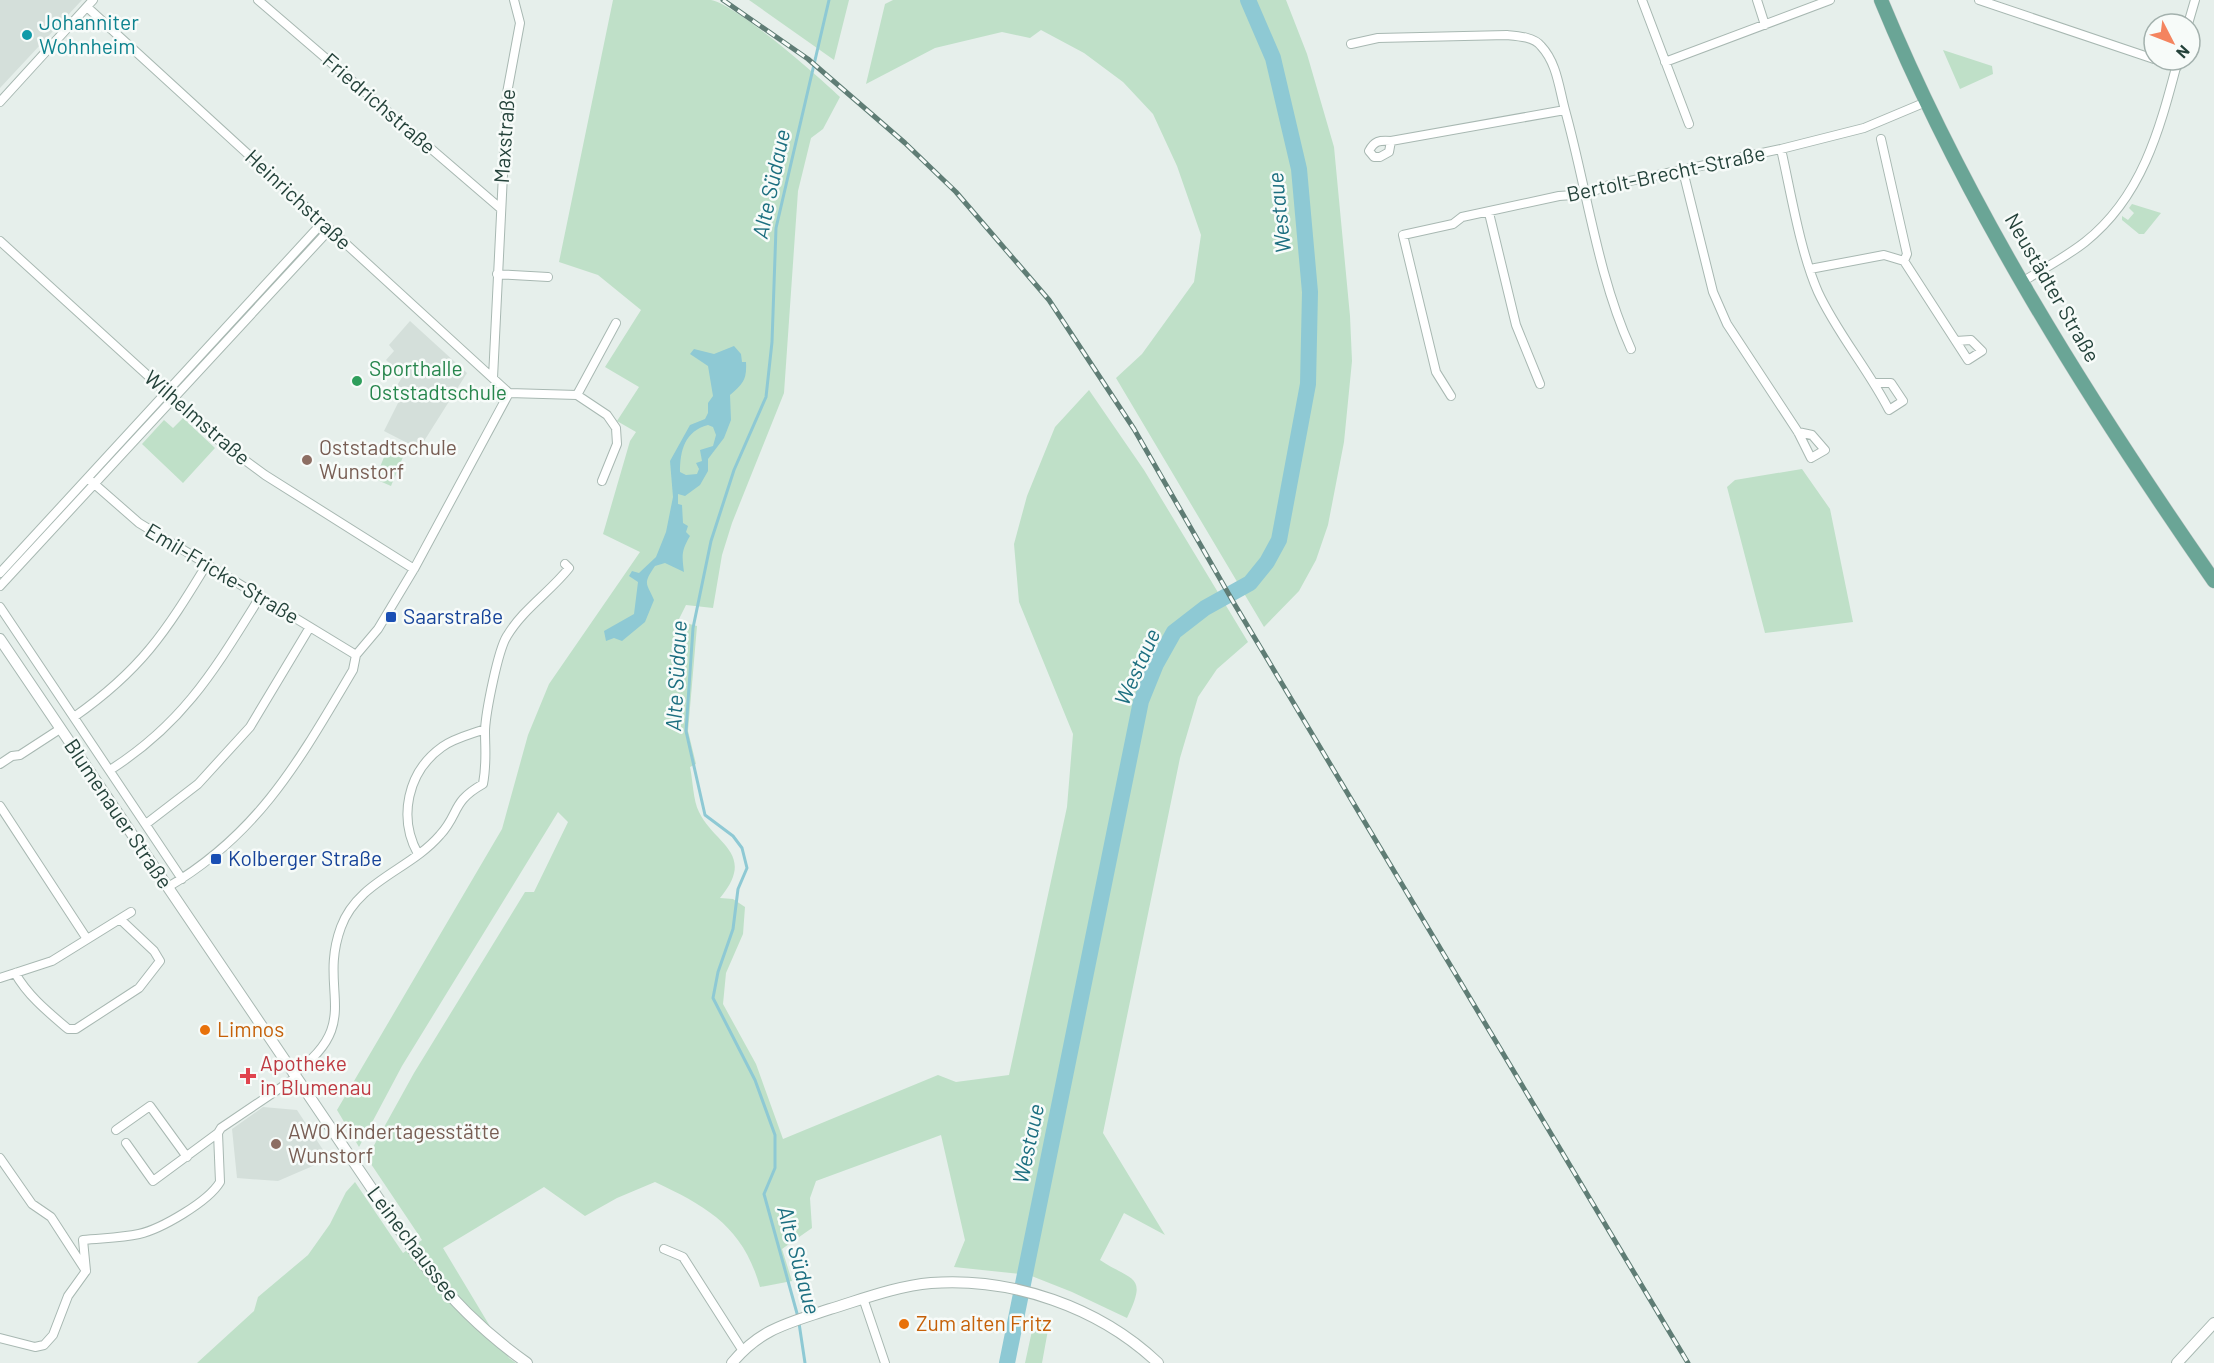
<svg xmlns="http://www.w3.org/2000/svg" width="2214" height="1363" font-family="Barlow,sans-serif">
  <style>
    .built { fill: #d4dfda }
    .green { fill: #bfe0c8 }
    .water { fill: #8ec9d4; fill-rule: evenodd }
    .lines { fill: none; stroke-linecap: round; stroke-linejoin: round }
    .stream { stroke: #8ec9d4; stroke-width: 3 }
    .river { stroke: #8ec9d4; stroke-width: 16 }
    .minor-casing { stroke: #a8b8b2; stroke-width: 10 }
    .tertiary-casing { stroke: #a8b8b2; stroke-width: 12 }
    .primary-casing { stroke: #c2cac8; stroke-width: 15 }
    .minor { stroke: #fff; stroke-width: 8 }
    .tertiary { stroke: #fff; stroke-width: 10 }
    .primary { stroke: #6aa596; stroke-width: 14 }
    .rail-casing { stroke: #5f7d75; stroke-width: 5 }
    .rail { stroke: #f7fbf9; stroke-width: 3; stroke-dasharray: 9; stroke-linecap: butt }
    .culture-dot { fill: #0f9aa8; stroke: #f7fbf9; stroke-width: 2 }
    .leisure-dot { fill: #2e9e5b; stroke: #f7fbf9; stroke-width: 2 }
    .education-dot { fill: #8d6e63; stroke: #f7fbf9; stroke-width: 2 }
    .transit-dot { fill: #1a4fb4; stroke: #f7fbf9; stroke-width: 2 }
    .food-dot { fill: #e8710a; stroke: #f7fbf9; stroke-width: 2 }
    .health-dot { fill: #e0444e; stroke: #f7fbf9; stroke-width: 2 }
    .labels { text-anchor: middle; stroke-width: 5; stroke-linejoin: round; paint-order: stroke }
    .culture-label { font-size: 21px; fill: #0d838f; stroke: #f7fbf9; text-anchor: start }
    .street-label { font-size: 21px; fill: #24423a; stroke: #f7fbf9 }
    .leisure-label { font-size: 21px; fill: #27864d; stroke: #f7fbf9; text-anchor: start }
    .education-label { font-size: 21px; fill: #785e54; stroke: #f7fbf9; text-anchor: start }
    .transit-label { font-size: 21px; fill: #164399; stroke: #f7fbf9; text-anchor: start }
    .food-label { font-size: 21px; fill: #c56008; stroke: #f7fbf9; text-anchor: start }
    .health-label { font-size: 21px; fill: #be3a42; stroke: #f7fbf9; text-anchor: start }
    .water-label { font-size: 22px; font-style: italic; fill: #1c6f80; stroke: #f7fbf9 }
  </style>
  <rect width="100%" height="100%" fill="#e6efeb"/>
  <path class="built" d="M0 0H82L0 88Z
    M410 321 467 373 419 449 384 431 404 391 396 387 403 376 386 360 394 351 389 345Z
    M263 1107 297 1110 329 1159 278 1181 237 1178 232 1129Z"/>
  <path class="green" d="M613 0C640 0 686 0 711 0 737 5 818 76 840 97L823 129 811 138 798 191 784 393 732 523 722 555 713 608 686 605 678 621 697 626 688 731 696 764 690 767C693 781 693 800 699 812 715 845 757 853 720 898L733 899 745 907 743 934 726 973 723 1004 756 1064 783 1139 938 1075 956 1082 1009 1075 1067 807 1073 734 1019 602 1014 544 1027 496 1055 427 1089 390 1144 470 1248 642 1217 669 1198 697 1180 758 1103 1133 1165 1235 1124 1213 1100 1260C1133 1282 1148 1274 1127 1318L1072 1292 1029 1275 954 1267 965 1240 941 1135 816 1181 810 1198 812 1228 782 1249 792 1281 760 1287C743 1227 708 1207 655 1182L617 1198 585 1216 544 1187 443 1248 509 1358 516 1363H197L254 1311 258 1297 308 1255 330 1224 346 1192 355 1182 403 1253 422 1240 367 1158 414 1073 525 892H534L568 822 558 812 402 1066 359 1147 337 1110 502 829 528 735 549 684 640 552 603 534 630 441 636 432 617 421 639 387 605 367 641 310 598 275 559 262Z
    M749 0H849L834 60Z
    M893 0H1286L1307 54 1334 147 1350 316 1352 361 1344 442 1328 525 1316 560 1299 591 1264 627 1116 378 1142 354 1194 282 1201 235 1177 166 1153 114 1123 82 1084 53 1041 30 1030 38 1002 32 935 48 866 84 885 4Z
    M1943 50 1992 66 1993 74 1960 89Z
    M2132 204 2161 213 2144 234H2139L2122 220V216L2128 220 2134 213 2129 208Z
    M183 418 215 448 183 483 142 444 164 420 173 428Z
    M387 450 403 457 391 486 375 479Z
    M1802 469 1830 509 1853 622 1765 633 1727 487 1735 480Z
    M1035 1317 1050 1319 1042 1363H1025Z"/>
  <path class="water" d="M734 346 741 354 742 362H746C747 380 743 384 730 395L731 420 724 438 708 459V471L700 485 685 496 678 494V504L682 505 683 523 688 526 686 532 690 536C681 551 682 556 684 572L665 563 655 566C642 585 647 583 654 600L645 622 622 641 614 638 606 641 604 631 634 614 638 582 629 576 632 571 639 573 656 557 666 532 673 497 670 461 690 425 705 419 708 413V403L713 396 708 366 690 354 694 349 714 354ZM708 425 713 427 716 435 713 446 700 450 702 461 696 463 699 469 697 474 686 475 680 472C680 450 685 431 708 425Z"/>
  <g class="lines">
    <path class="stream" d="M798 1317 764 1194 775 1168V1135L755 1080 713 998 718 972 733 929 738 889 747 868 742 848 733 836 705 815 686 731 693 628 711 541 734 470 766 397 772 342 776 228 829 0
      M799 1323 805 1363"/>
    <path class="river" d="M1007 1363 1141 701 1156 664 1174 632 1205 608 1250 583 1267 562 1279 540 1308 384 1310 292 1299 169 1273 58 1248 0"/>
    <g class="minor-casing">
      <path id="minor" d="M258 0 500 208
        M1642 0 1689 124
        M1757 0 1765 25
        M1979 0 2154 59
        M87 7 509 393
        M2188 24 2195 0
        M1351 44 1378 38 1507 35C1518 36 1534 37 1541 46 1557 63 1559 88 1565 110 1587 189 1597 274 1631 349
        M2157 60 2177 67
        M1665 62 1830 0
        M0 102 93 0
        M1881 139 1907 254 1904 261
        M1391 141 1389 152 1380 157H1374L1369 151C1374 141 1379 140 1391 141L1565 110
        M1781 149C1791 193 1800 251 1818 292 1837 333 1868 369 1889 410L1903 401 1891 383H1875
        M1683 171 1713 292 1727 324 1798 432 1811 458 1825 450 1812 435 1798 432
        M1489 213 1516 325 1540 384
        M0 241 223 444 265 475 414 569
        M1810 269 1884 255 1904 261 1968 360 1982 351 1971 340 1956 341
        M497 274 548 277
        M2022 282C2043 269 2066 257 2085 242 2143 196 2160 128 2178 60
        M493 378 507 93 520 23 514 0
        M509 393 577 395 607 415 616 428 617 444 602 481
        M577 395 616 323
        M1451 396 1436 372 1403 235 1453 224 1462 217 1559 196 1587 194 1606 186 1781 149 1864 128 1926 102
        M91 481 139 523 356 655
        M0 573 323 222
        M0 586 330 229
        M0 607 182 879
        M74 717C141 670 165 633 207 564
        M0 764 12 756 20 755 60 729
        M110 770C184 723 215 669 260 597
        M0 806 87 939
        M146 824 198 784 250 727 310 627
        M418 854C398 818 407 772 442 747 454 738 472 734 485 729
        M168 887C260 833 300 759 353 670L356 655 378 629 414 569 509 393
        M15 973C28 996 48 1012 68 1029H76L139 988 160 961 154 951 120 919
        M0 978 52 961 131 912
        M293 1074C365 1023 317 992 341 927 358 881 410 870 440 835 460 813 451 802 483 784 487 763 485 750 485 730 486 711 498 650 507 636 523 609 550 592 569 568L565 564
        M116 1130 150 1106 187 1157
        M126 1143 153 1181 218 1133
        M0 1158 32 1204 51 1217 86 1271
        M664 1249 683 1257 743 1351
        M86 1271 83 1240C101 1238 121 1238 139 1234 161 1229 208 1202 220 1182L218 1133 221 1128 295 1078
        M863 1298 885 1363
        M0 1338 35 1347 44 1345 53 1335 68 1296 86 1271"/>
    </g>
    <g class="tertiary-casing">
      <path id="tertiary" d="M0 639 416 1254C448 1297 483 1332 527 1363
        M732 1363C761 1328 789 1323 830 1309 863 1299 897 1286 931 1283 1012 1277 1099 1307 1158 1363
        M2177 1363 2214 1323"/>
    </g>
    <g class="primary-casing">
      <path id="primary" d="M1881 0C1966 206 2087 398 2214 581"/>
    </g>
    <use href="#minor" class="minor"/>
    <use href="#tertiary" class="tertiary"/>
    <use href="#primary" class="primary"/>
    <g class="rail-casing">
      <path id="rail" d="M723 0 808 59 905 143 956 192 1049 300 1134 429 1235 605 1688 1363"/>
    </g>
    <use href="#rail" class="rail"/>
  </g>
  <circle class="culture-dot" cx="27" cy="35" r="6"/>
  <circle class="leisure-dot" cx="357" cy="381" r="6"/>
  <g class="education-dot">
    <circle cx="307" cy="460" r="6"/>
    <circle cx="276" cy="1144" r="6"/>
  </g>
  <g class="transit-dot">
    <rect x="385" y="611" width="12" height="12" rx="3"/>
    <rect x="210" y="853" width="12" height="12" rx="3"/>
  </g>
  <g class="food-dot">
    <circle cx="205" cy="1030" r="6"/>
    <circle cx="904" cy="1324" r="6"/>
  </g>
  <path class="health-dot" d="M245 1067h6v6h6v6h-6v6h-6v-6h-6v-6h6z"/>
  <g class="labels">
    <g class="culture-label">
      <text x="39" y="30">Johanniter<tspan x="39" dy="24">Wohnheim</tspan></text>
    </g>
    <g class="street-label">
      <text transform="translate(379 104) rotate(41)" y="7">Friedrichstraße</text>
      <text transform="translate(505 136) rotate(-86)" y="7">Maxstraße</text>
      <text transform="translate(1666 174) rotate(-12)" y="7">Bertolt-Brecht-Straße</text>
      <text transform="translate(298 200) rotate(43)" y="7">Heinrichstraße</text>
      <text transform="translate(2052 288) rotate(60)" y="7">Neustädter Straße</text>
      <text transform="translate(197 418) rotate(41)" y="7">Wilhelmstraße</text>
      <text transform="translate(222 574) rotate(31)" y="7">Emil-Fricke-Straße</text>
      <text transform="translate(118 814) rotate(56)" y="7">Blumenauer Straße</text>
      <text transform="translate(413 1244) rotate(53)" y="7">Leinechaussee</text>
    </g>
    <g class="leisure-label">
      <text x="369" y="376">Sporthalle<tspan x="369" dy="24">Oststadtschule</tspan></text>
    </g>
    <g class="education-label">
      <text x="319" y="455">Oststadtschule<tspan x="319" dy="24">Wunstorf</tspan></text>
      <text x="288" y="1139">AWO Kindertagesstätte<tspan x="288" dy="24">Wunstorf</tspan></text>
    </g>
    <g class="transit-label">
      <text x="403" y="624">Saarstraße</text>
      <text x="228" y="866">Kolberger Straße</text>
    </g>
    <g class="food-label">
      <text x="217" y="1037">Limnos</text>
      <text x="916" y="1331">Zum alten Fritz</text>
    </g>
    <g class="health-label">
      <text x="260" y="1071">Apotheke<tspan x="260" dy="24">in Blumenau</tspan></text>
    </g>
    <g class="water-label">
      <text transform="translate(771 184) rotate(-78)" y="8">Alte Südaue</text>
      <text transform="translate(1279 213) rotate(-96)" y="8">Westaue</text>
      <text transform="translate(1137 667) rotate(-66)" y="8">Westaue</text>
      <text transform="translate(676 676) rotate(-87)" y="8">Alte Südaue</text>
      <text transform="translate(1028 1144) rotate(-78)" y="8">Westaue</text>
      <text transform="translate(799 1260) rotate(75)" y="8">Alte Südaue</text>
    </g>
  </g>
  <g transform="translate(2172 42) rotate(132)"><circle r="28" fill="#f7fbf9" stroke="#a3b1ad" stroke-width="1.5"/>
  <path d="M0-4.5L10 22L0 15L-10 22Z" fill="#f4845f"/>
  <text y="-9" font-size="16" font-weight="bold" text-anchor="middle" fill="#24423a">N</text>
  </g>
</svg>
